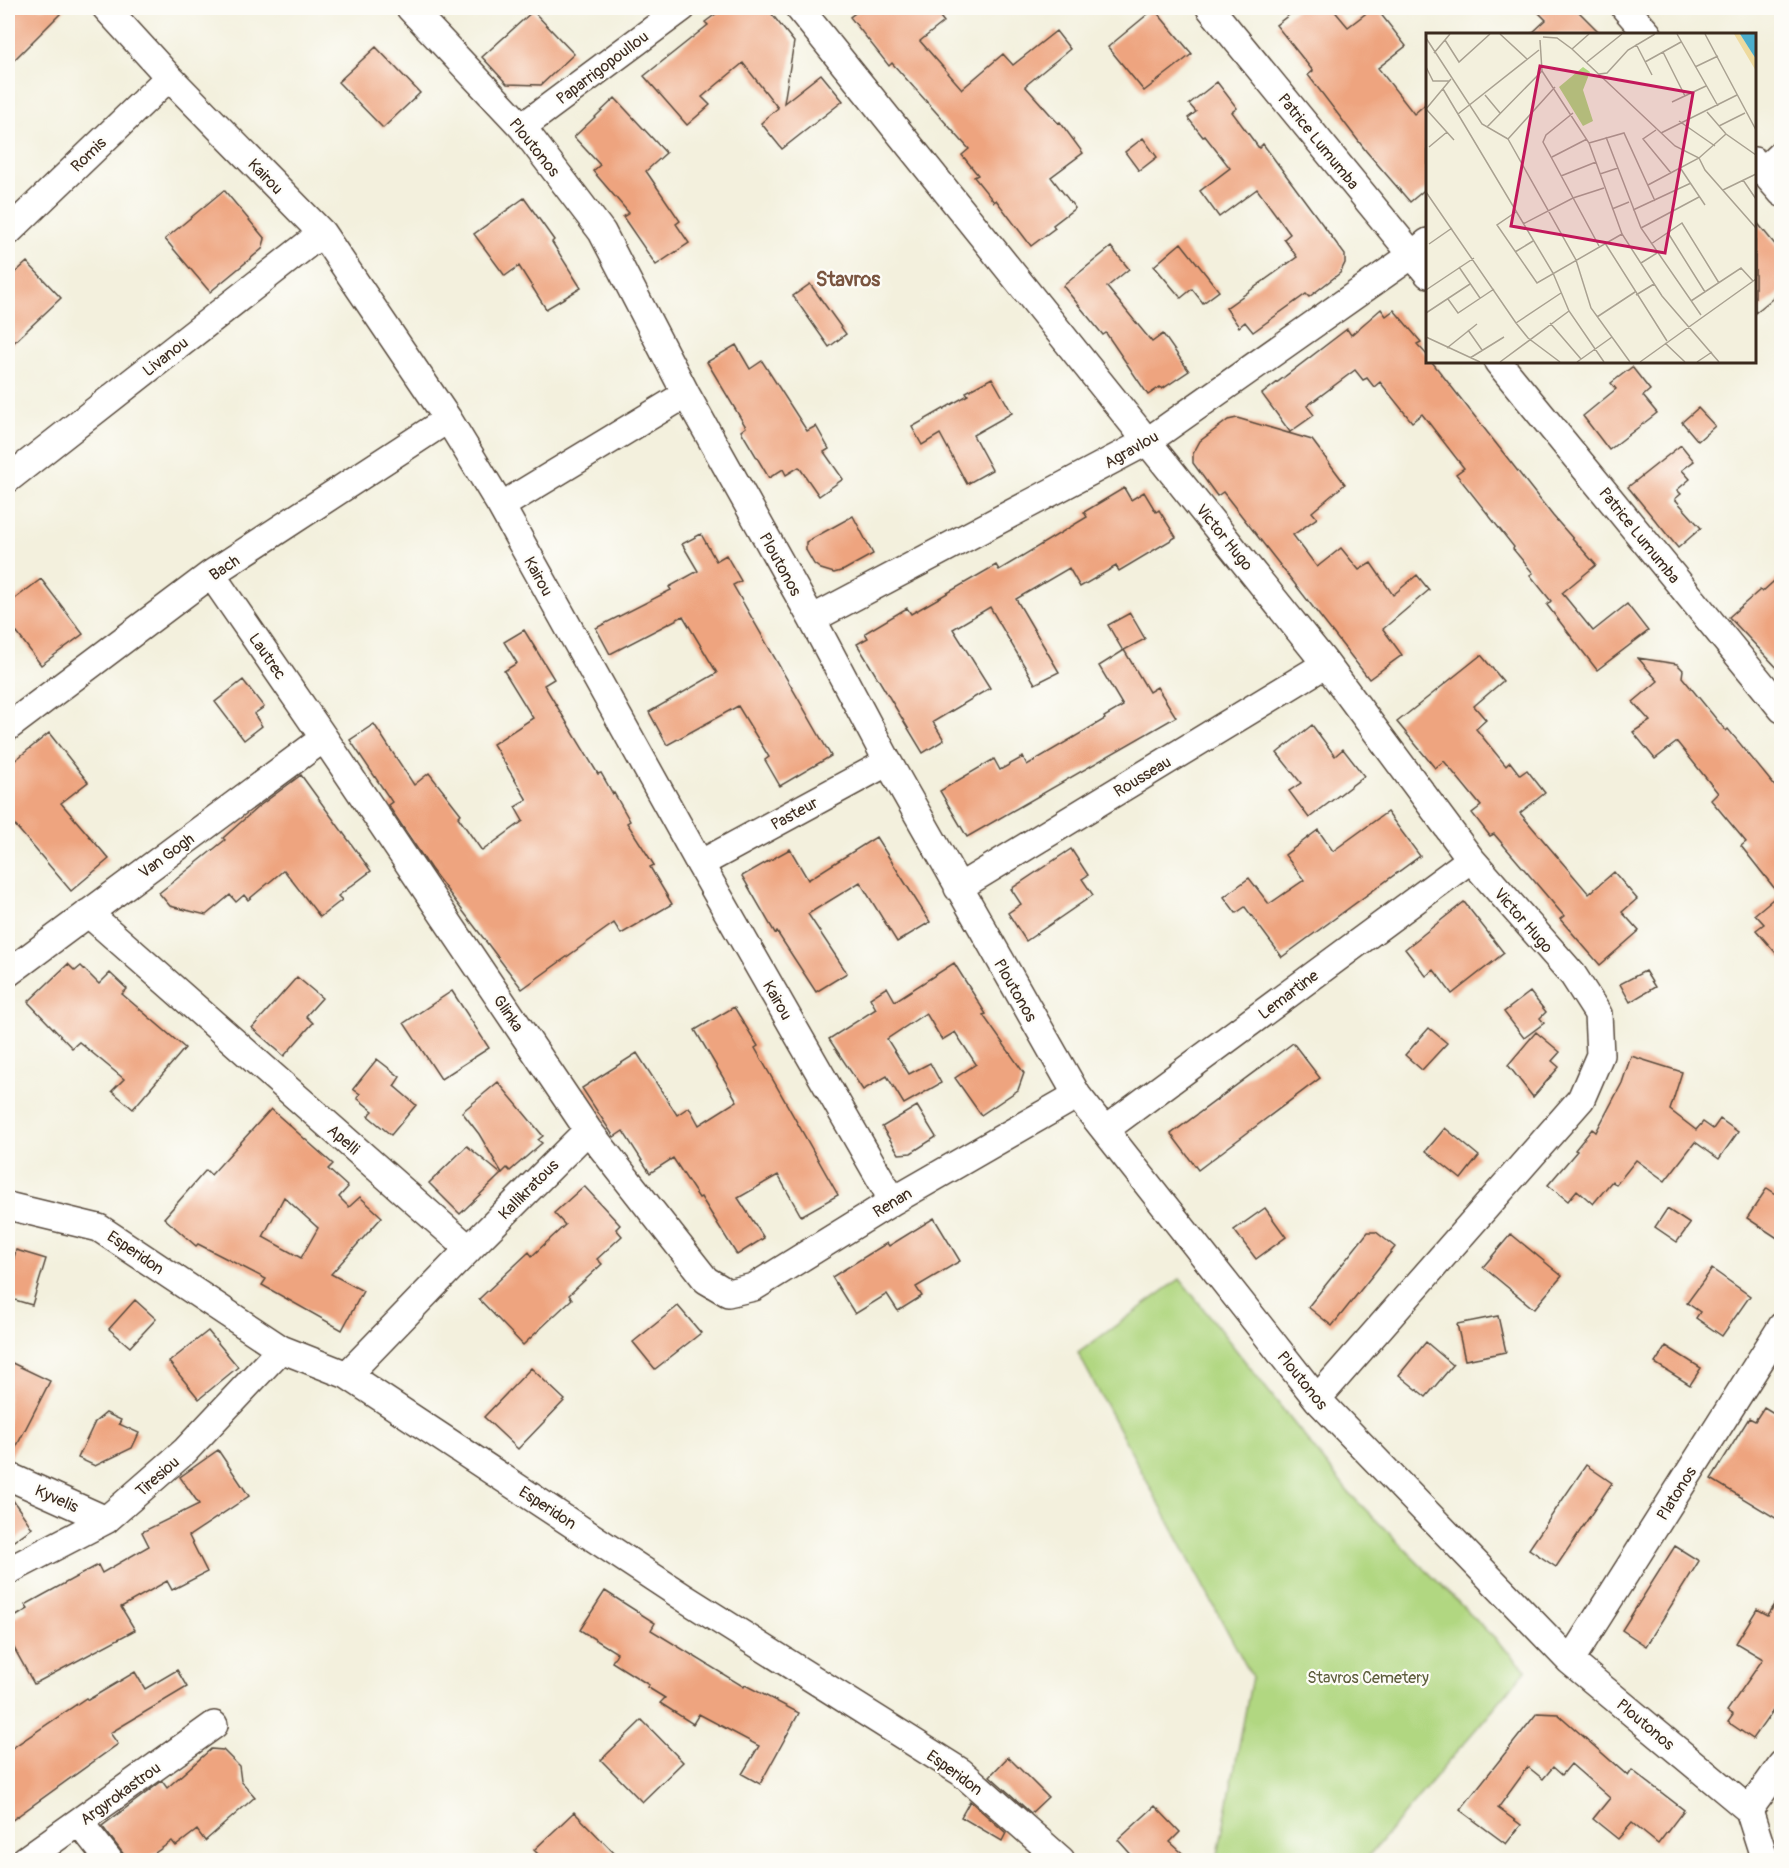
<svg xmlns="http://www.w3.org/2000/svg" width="1789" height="1868" font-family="Pangolin,sans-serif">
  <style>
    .green { fill: #b1d781; stroke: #768050; stroke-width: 1.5 }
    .building { fill: #eea47f; fill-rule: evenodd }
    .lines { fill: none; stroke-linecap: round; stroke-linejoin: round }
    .street-casing { stroke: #57483b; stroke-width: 30 }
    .street { stroke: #fff; stroke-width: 27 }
    .labels { text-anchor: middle; stroke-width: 4.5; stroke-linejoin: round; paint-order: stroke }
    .street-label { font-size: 16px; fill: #3b2a1e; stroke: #fdfcf7 }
    .park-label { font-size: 16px; fill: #5e5e3c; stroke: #fdfcf7 }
    .quarter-label { font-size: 20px; font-weight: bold; fill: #7a5540; stroke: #fdfcf7 }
    .inset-road { fill: none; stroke: #a9a191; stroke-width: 1.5 }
    .view { fill: #c2185b; fill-opacity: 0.15; stroke: #c2185b; stroke-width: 3 }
    .inset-edge { fill: none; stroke: #3b2a1e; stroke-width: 3 }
  </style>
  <rect width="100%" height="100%" fill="#fdfcf7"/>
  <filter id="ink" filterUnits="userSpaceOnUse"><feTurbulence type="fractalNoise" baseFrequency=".0167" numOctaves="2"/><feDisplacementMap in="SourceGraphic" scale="12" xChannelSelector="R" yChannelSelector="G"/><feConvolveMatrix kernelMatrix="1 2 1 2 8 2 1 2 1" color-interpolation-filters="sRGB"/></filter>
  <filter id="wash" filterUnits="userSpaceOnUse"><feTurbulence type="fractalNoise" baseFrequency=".008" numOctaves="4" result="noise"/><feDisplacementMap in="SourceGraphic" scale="24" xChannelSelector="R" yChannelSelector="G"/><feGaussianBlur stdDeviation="1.35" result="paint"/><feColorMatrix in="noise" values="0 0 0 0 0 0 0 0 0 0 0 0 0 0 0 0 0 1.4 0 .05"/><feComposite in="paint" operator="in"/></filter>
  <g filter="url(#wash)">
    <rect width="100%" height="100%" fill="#f3f0dd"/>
    <path class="green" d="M1180 1279 1349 1493 1526 1670 1365 1860H1217L1252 1677 1078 1353Z"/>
    <g id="blocks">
      <path class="building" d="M8 8H66L8 66Z
        M724 8H767L794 42 784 103 821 74 843 101 782 149 761 123 778 108 743 63 702 97 710 105 687 125 644 76 708 25 705 22Z
        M862 8H933L944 22 920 41 962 89 1003 54 1013 65 1056 31 1070 49 1025 86 1058 123 1060 122 1083 153 1051 177 1075 208 1053 225 1055 228 1031 246 996 200 994 202 974 177 978 175 962 155 969 149 892 63 889 66 850 17Z
        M1298 8H1332L1348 27 1373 8H1376L1406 46 1378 68 1414 114 1428 102V187L1410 202 1366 151 1308 75 1313 71 1276 25Z
        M1534 8H1575L1601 34H1531L1546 20Z
        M1154 9 1192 54 1144 91 1108 47Z
        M533 11 574 54 541 85 507 84 482 57Z
        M376 47 420 93 383 128 338 82Z
        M1217 82 1237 108 1232 112 1259 148 1263 144 1345 255V263L1340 273 1309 297 1306 294 1253 332 1245 322 1239 327 1226 308 1297 257 1284 239 1290 234 1257 189 1219 217 1200 191 1230 168 1205 136 1203 137 1188 118 1196 112 1189 104Z
        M615 98 666 153 646 171 680 221 676 224 689 243 656 265 623 217 629 213 593 171 600 165 574 137Z
        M1143 138 1157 157 1139 171 1125 152Z
        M224 190 265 239 262 249 210 292 165 239Z
        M524 198 554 240 552 242 581 288 546 309 519 266 505 276 474 234Z
        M1755 220 1782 253V291L1755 313Z
        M1181 243 1219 291 1203 303 1192 289 1181 298 1154 266Z
        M1111 247 1129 269 1107 287 1152 342 1163 334 1189 371 1162 389 1160 387 1148 395 1106 333 1103 335 1063 286Z
        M27 262 61 298 8 348V279Z
        M810 284 846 334 829 347 793 296Z
        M1381 309 1386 316 1394 310 1421 342 1417 344 1428 356V362H1432L1553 516 1596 565 1562 593 1593 631 1627 604 1648 631 1597 670 1547 605 1551 601 1530 575 1533 573 1513 549 1514 547 1456 474 1464 468 1422 414 1412 422 1380 382 1374 387 1367 378 1363 380 1355 370 1307 406 1314 415 1290 432 1262 394 1347 329 1351 335Z
        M736 345 750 369 762 361 807 431 816 426 829 449 824 452 843 479 819 496 799 467 786 475 783 469 769 478 741 431 746 427 707 362Z
        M1632 367 1650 390 1643 396 1657 413 1609 450 1583 416 1616 389 1611 383Z
        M992 378 1012 413 973 435 992 470 967 484 940 434 922 445 912 427 968 395 966 392Z
        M1698 408 1715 426 1698 441 1682 422Z
        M1237 418 1312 440 1345 484 1312 512 1317 518 1293 535 1317 567 1341 548 1359 570 1371 563 1393 595 1417 575 1429 590 1383 629 1402 655 1369 679 1223 492 1217 496 1193 463V454L1200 441 1228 420Z
        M1681 445 1694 461 1682 470 1690 479 1677 490 1681 494 1675 499 1701 528 1678 548 1628 487Z
        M1124 488 1131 500 1144 492 1156 512 1159 510 1176 537 1119 571 1116 566 1080 587 1069 568 1016 599 1059 672 1035 684 990 607 953 629 990 688 933 722 944 740 923 753 857 644 868 638 865 633 907 608 911 614 996 565 999 570 1087 517 1084 512Z
        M853 516 873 554 844 570 834 573 821 569 814 564 806 550V542Z
        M701 534 716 561 726 555 741 581 733 585 831 756 780 786 765 760 769 757 738 706 667 745 649 712 717 673 683 616 610 654 596 628 671 590 669 587 698 571 682 544Z
        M1782 574V673L1729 617 1760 590 1762 592Z
        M41 579 83 634 41 665 8 621V604Z
        M1130 613 1145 639 1124 650 1149 692 1157 687 1176 717 967 837 940 791 994 759 1000 770 1023 757 1027 765 1105 719 1104 717 1123 706 1099 666 1123 651 1108 625Z
        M524 630 554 679 544 685 598 774 601 773 613 794 614 793 630 821 627 823 654 865 650 867 672 904 621 934 614 923 522 989 431 869 388 805 392 802 350 740 374 724 414 785 429 773 461 814 458 817 482 851 523 821 515 807 527 800 493 744 533 718 504 671 517 663 504 642Z
        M1481 655 1503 681 1474 706 1486 720 1476 729 1506 766 1510 762 1520 775 1527 770 1545 793 1520 813 1589 894 1614 872 1637 899 1622 912 1639 931 1600 965 1560 919 1564 916 1494 834 1490 836 1472 813 1481 806 1444 761 1435 768 1397 722Z
        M1638 658 1677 664 1683 670 1682 677 1726 731 1728 729 1782 795V960L1756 930 1764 924 1755 914 1779 894 1741 846 1746 842 1711 800 1718 793 1677 742 1655 759 1633 732 1650 721 1633 702 1658 681Z
        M243 680 264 707 254 714 262 726 244 740 215 702Z
        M1312 725 1335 756 1343 749 1364 776 1309 818 1289 791 1301 783 1277 753Z
        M49 733 88 782 61 803 109 859 71 891 8 817V766Z
        M301 775 371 871 338 896 342 900 320 917 284 870 248 900 244 895 236 902 230 895 206 915 170 906 159 893 225 840 223 838 258 807Z
        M1387 812 1420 856 1282 957 1245 907 1236 913 1224 897 1249 878 1269 904 1304 880 1285 855 1318 830 1333 851Z
        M876 837 930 922 897 942 860 882 808 914 847 973 816 992 777 932 775 933 742 876 790 849 808 880Z
        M1071 849 1088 875 1082 879 1093 895 1026 941 1008 913 1021 904 1011 889Z
        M1464 902 1504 953 1452 994 1434 970 1426 976 1405 949Z
        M954 963 986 1014 983 1015 1024 1073 1018 1090 981 1115 955 1078 976 1064 955 1032 942 1040 926 1013 887 1039 909 1074 930 1063 941 1083 904 1104 887 1076 863 1090 829 1039 876 1009 870 998 887 987 895 1001Z
        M68 964 75 971 81 966 99 984 110 973 127 989 122 994 185 1048 133 1109 112 1091 124 1079 79 1042 72 1048 28 1002Z
        M1645 971 1655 987 1630 1002 1620 984Z
        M297 977 322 998 306 1016 313 1023 284 1056 252 1028Z
        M452 991 489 1048 441 1079 404 1023Z
        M1530 992 1546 1012 1540 1018 1544 1023 1524 1038 1504 1012Z
        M734 1007 758 1046 755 1048 838 1195 801 1216 778 1175 738 1198 764 1238 737 1255 701 1197 699 1198 673 1158 650 1173 623 1131 614 1137 582 1088 637 1053 677 1115 689 1107 699 1125 737 1101 695 1030Z
        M1429 1028 1447 1043 1422 1070 1405 1055Z
        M1536 1032 1560 1052 1552 1061 1559 1067 1533 1097 1508 1065Z
        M1293 1043 1320 1078 1198 1170 1171 1134Z
        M1631 1056 1682 1072 1670 1110 1696 1130 1703 1122 1713 1129 1720 1119 1738 1132 1719 1159 1695 1142 1665 1181 1636 1160 1616 1185 1612 1181 1593 1204 1577 1190 1568 1201 1548 1185 1577 1151 1575 1150 1592 1129 1596 1132 1622 1083Z
        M377 1059 400 1077 394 1086 416 1105 391 1135 368 1116 373 1111 357 1098 360 1094 353 1089Z
        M498 1082 543 1136 538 1140 542 1143 510 1171 507 1168 502 1173 479 1134 462 1112Z
        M917 1106 936 1137 911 1153 899 1154 882 1127Z
        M271 1109 333 1164 328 1169 348 1187 339 1197 349 1207 360 1197 382 1217 331 1274 363 1291 342 1330 262 1285 266 1279 198 1244 196 1246 164 1218 206 1170 211 1175ZM284 1197 318 1228 301 1258 263 1237Z
        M1445 1128 1479 1156 1461 1179 1426 1151Z
        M467 1146 501 1174 460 1214 429 1183Z
        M584 1186 620 1225 616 1229 622 1236 597 1259 602 1264 569 1295 572 1299 523 1345 479 1299 529 1252 532 1256 565 1225 554 1213Z
        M1767 1188 1782 1198V1241L1747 1218Z
        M1265 1208 1286 1237 1256 1259 1234 1230Z
        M1667 1209 1690 1224 1677 1242 1655 1227Z
        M934 1218 960 1261 916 1287 922 1296 898 1311 887 1294 855 1314 832 1277 887 1243 889 1246Z
        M1368 1232H1376L1395 1247 1332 1326 1308 1307Z
        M1511 1234 1562 1276 1534 1309 1483 1267Z
        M16 1250 46 1259 32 1305 8 1298V1280Z
        M1712 1269 1750 1296 1722 1336 1696 1318 1700 1312 1687 1303Z
        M135 1300 156 1319 130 1347 109 1329Z
        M678 1306 701 1333 655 1369 633 1342Z
        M1498 1316 1506 1352 1465 1360 1457 1324Z
        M208 1331 238 1367 199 1399 169 1362Z
        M1426 1342 1453 1365 1426 1397 1399 1375Z
        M1666 1346 1701 1368 1690 1385 1655 1363Z
        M8 1361 50 1381 9 1461 8 1460Z
        M531 1368 565 1400 518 1449 484 1417Z
        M1764 1407 1782 1418V1522L1711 1479 1749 1418 1755 1421Z
        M106 1413 121 1420 119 1424 139 1433 132 1448 95 1466 78 1458 95 1422Z
        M218 1450 249 1496 189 1536 207 1572 172 1590 167 1581 121 1607 135 1630 34 1684 8 1637V1621L28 1609 25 1605 98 1565 102 1573 149 1546 142 1532 199 1504 180 1477Z
        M1586 1465 1612 1483 1556 1567 1529 1549Z
        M8 1493 32 1528 8 1545Z
        M1675 1546 1699 1561 1646 1646 1622 1630Z
        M605 1591 655 1623 651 1630 744 1687 745 1685 799 1713 760 1784 742 1774 759 1746 699 1714 693 1724 660 1703 665 1698 647 1687 649 1685 612 1662 617 1653 580 1630Z
        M1782 1594V1698L1753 1739 1728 1722 1733 1715 1727 1711 1763 1659 1736 1643 1757 1609 1768 1615Z
        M177 1670 187 1687 110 1733 118 1744 8 1823V1751L86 1698 88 1700 135 1672 145 1689Z
        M1537 1713 1558 1714 1628 1776 1632 1770 1684 1810 1658 1844 1632 1823 1618 1839 1593 1819 1610 1798 1571 1764 1562 1775 1553 1767 1543 1779 1528 1767 1498 1808 1521 1825 1506 1844 1460 1810Z
        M642 1720 683 1762 642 1802 601 1760Z
        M211 1749 223 1750 239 1766 241 1781 255 1797 205 1841 197 1830 176 1846 172 1841 145 1860H128L102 1826 162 1781 167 1788Z
        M1008 1757 1048 1797 1031 1813 990 1776Z
        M970 1801 1006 1833 1002 1841 961 1817Z
        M1155 1806 1180 1832 1170 1842 1190 1860H1136L1118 1840Z
        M574 1812 621 1860H544L534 1850Z"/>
    </g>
  </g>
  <g filter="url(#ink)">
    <use href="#blocks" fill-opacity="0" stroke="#57483b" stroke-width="1.5"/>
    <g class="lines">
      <g class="street-casing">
        <path id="street" d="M106 8 169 77 322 233 448 419 501 506 700 864 893 1201
          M410 8 522 127 602 232 686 394 812 619 888 762 1077 1095 1317 1399 1570 1661 1749 1810 1765 1860
          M799 8 1326 664 1471 859 1573 975 1598 1014 1600 1055 1581 1099 1317 1399
          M1210 8 1428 274
          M1625 8 1648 34
          M522 127 682 8
          M1754 161 1782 193
          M1763 171 1782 153
          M8 232 169 77
          M1498 362 1782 709
          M8 479 322 233
          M501 506 686 394
          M211 574 324 738 588 1130 706 1280 728 1293 754 1287 893 1201 1077 1095
          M812 619 1148 441 1412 255 1428 242
          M8 727 211 574 448 419
          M700 864 888 762
          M958 888 1326 664
          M88 913 469 1249 347 1375
          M8 973 324 738
          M1106 1129 1471 859
          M8 1206 99 1228 281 1349 347 1375 686 1599 961 1772 1061 1860
          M469 1249 588 1130
          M8 1476 106 1520
          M8 1571 106 1520 185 1451 281 1349
          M1570 1661 1782 1326
          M1749 1810 1782 1764
          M79 1822 109 1860
          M25 1860 214 1725"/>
      </g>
      <use href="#street" class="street"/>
    </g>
  </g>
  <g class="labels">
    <g class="street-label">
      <text transform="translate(602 67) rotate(-37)" y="6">Paparrigopoullou</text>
      <text transform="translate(1319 141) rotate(51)" y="6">Patrice Lumumba</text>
      <text transform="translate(535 147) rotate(51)" y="6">Ploutonos</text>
      <text transform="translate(88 154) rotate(-44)" y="6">Romis</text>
      <text transform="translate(266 176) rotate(46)" y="6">Kairou</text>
      <text transform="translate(165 356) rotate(-38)" y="6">Livanou</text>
      <text transform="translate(1131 449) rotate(-30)" y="6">Agravlou</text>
      <text transform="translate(1640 535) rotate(51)" y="6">Patrice Lumumba</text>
      <text transform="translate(1225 537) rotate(51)" y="6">Victor Hugo</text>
      <text transform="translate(781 564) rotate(61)" y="6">Ploutonos</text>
      <text transform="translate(224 567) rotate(-34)" y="6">Bach</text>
      <text transform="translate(539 576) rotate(61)" y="6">Kairou</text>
      <text transform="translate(268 656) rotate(55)" y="6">Lautrec</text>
      <text transform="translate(1142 776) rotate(-31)" y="6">Rousseau</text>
      <text transform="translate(794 813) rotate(-29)" y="6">Pasteur</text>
      <text transform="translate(166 855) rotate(-36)" y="6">Van Gogh</text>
      <text transform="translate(1524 920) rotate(49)" y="6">Victor Hugo</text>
      <text transform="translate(1016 990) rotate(60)" y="6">Ploutonos</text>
      <text transform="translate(1288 994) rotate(-37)" y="6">Lemartine</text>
      <text transform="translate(778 1000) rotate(60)" y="6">Kairou</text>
      <text transform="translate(509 1013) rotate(56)" y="6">Glinka</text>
      <text transform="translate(344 1139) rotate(41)" y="6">Apelli</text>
      <text transform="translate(528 1189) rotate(-45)" y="6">Kallikratous</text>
      <text transform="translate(892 1202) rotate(-31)" y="6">Renan</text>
      <text transform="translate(136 1252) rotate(34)" y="6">Esperidon</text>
      <text transform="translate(1303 1380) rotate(51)" y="6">Ploutonos</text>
      <text transform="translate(157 1476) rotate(-41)" y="6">Tiresiou</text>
      <text transform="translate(1676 1493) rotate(-58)" y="6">Platonos</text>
      <text transform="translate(57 1498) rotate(24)" y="6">Kyvelis</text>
      <text transform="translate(548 1507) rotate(33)" y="6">Esperidon</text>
      <text transform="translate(1646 1724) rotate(40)" y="6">Ploutonos</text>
      <text transform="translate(955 1772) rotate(36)" y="6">Esperidon</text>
      <text transform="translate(120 1793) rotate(-36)" y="6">Argyrokastrou</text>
    </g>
    <g class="park-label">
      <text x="1368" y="1683">Stavros Cemetery</text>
    </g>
    <g class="quarter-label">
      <text x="848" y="286">Stavros</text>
    </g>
  </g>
  <g transform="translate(1426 33)">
    <rect width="330" height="330" fill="#f3f0dd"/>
    <path d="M157 34 164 39 157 57 167 88 157 93 133 54Z" fill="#b1d781"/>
    <path d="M308 1H314L330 26V38Z" fill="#eeda9e"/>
    <path d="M314 1H330V26L326 20Z" fill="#4daecc"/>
    <path class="inset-road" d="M74 1 101 26M251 1 292 73M279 1 330 97M117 4 131 5 146 16 249 113 273 125 279 137 330 195M0 5 56 91 82 106M19 7 33 29 64 1M114 7 116 38 163 110 196 201 236 263 293 329M210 11 226 42M146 16 163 1M237 19 259 63M8 20 24 1M161 29 196 1M219 29 255 9M0 34 7 48H23M269 34 292 23M173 41 181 40 202 17 229 1M17 56 127 240 143 278 178 329M59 62 74 80M246 69 280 53M0 76 28 107M0 76 25 46M281 79 300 101 330 122M147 80 120 102 117 109 173 213M32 81 113 17M253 88 289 113M293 93 319 80M61 94 116 38M230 97 217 106 245 140M235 100 311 62M180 104 215 195 275 282M82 106 150 227 165 275 204 329M82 106 129 54M163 110 198 100 229 168M3 114 21 99M126 124 161 106M255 136 279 172M174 141 192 135M135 143 170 129M317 147 330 166M222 152 273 125 300 101M297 157 330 141M0 159 90 290 102 305 134 329M186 176 203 169M207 177 265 150M90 179 71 192 111 250 196 201M97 191 147 165 178 155M215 195 273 164M242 200 279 259M179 210 241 308M3 211 26 195M225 211 256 190 293 250M89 219 107 208M215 230 231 220M33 234 54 265M0 257 48 225M210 262 228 251M22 266 32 280 68 256M265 268 315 235 327 248M0 280 44 251M171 284 209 259M90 290 135 260M124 290 155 326M42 297 56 317M0 304 54 329M239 310 259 329M21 315 51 291M44 325 78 304M74 329 143 278M151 329 186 304M214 329 330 246M271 329 286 319"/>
    <path class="view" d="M114 33 267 60 239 220 85 193Z"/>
    <rect width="330" height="330" class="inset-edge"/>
  </g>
  <rect width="1789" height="1868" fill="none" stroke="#fdfcf7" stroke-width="30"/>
</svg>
